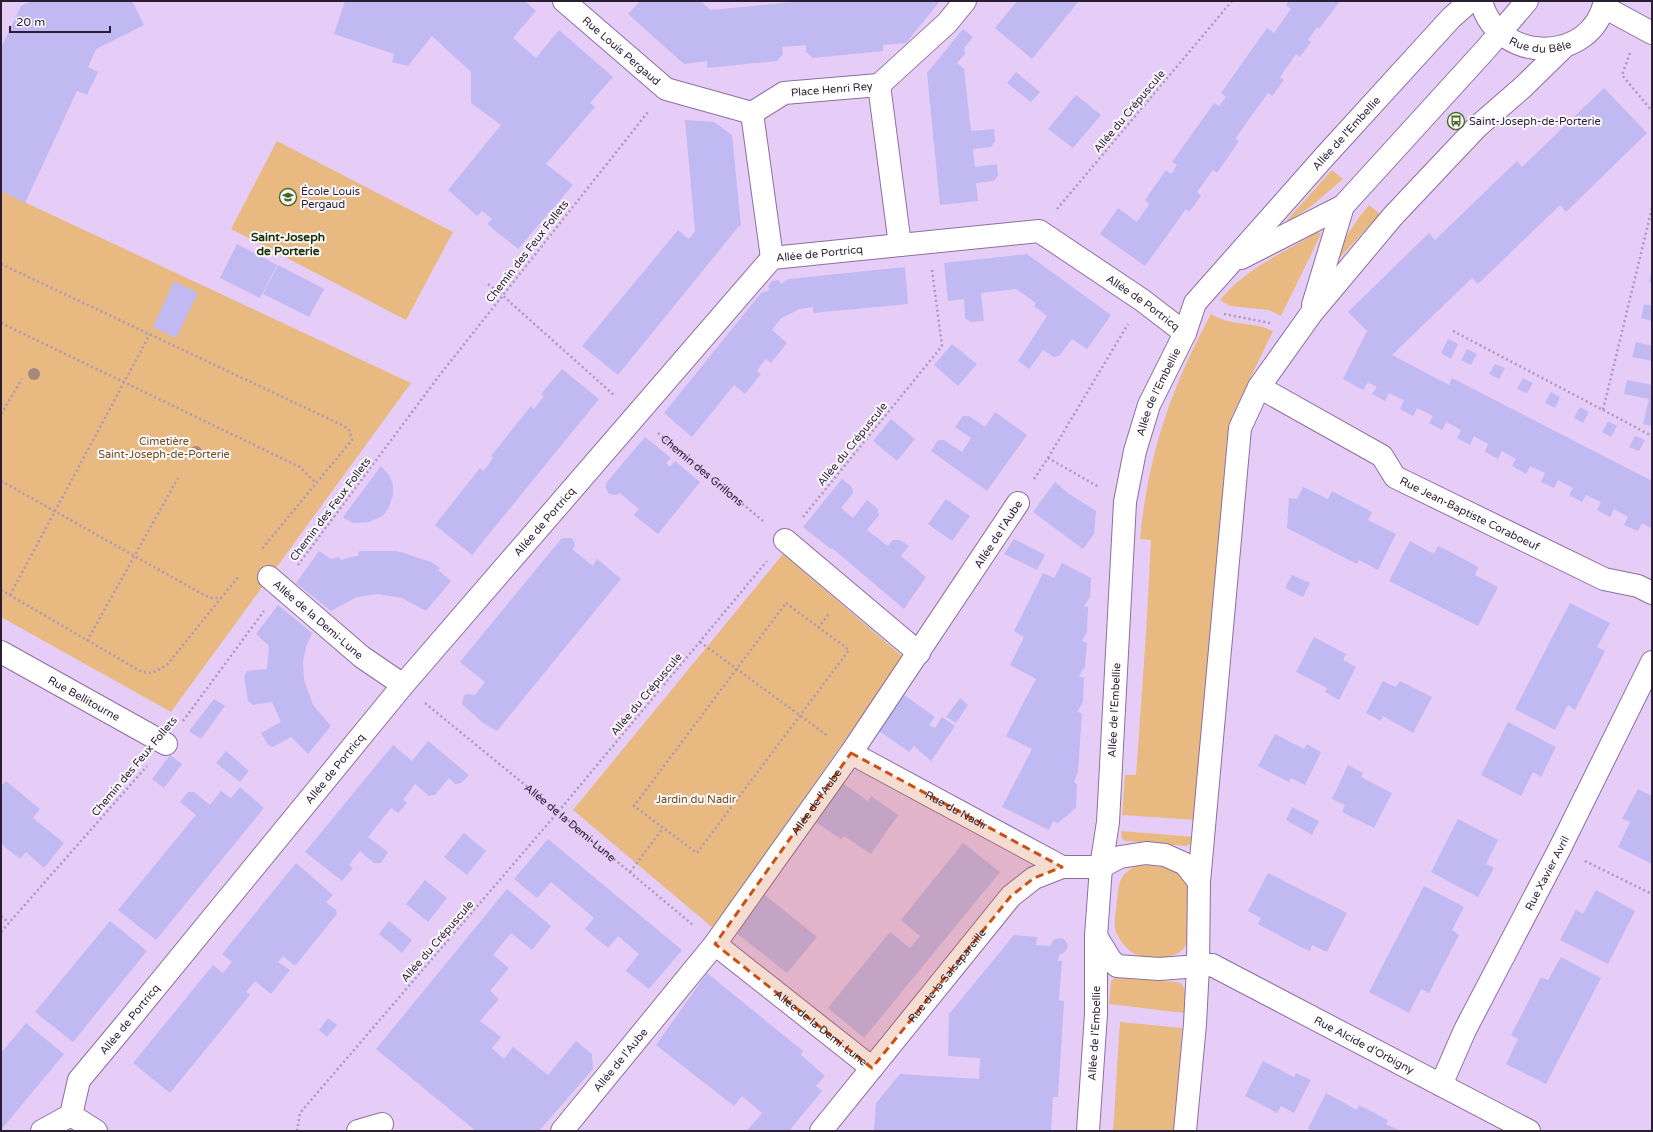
<svg xmlns="http://www.w3.org/2000/svg" width="1653" height="1132" font-family="'Varela Round',sans-serif">
  <style>
    .green { fill: #e8b980 }
    .building { fill: #c1b9f1 }
    .lines { fill: none; stroke-linecap: round; stroke-linejoin: round }
    .minor-casing { stroke: #8c6f9f; stroke-width: 24 }
    .path { stroke: #ad98bc; stroke-width: 2.5; stroke-dasharray: 2 3; stroke-linecap: butt }
    .minor { stroke: #fff; stroke-width: 22 }
    .tree { fill: #a7877c }
    .marked { fill: #cc5012; fill-opacity: 0.2; stroke: #cc5012; stroke-width: 3; stroke-dasharray: 8 5; stroke-linejoin: round }
    .labels { text-anchor: middle; stroke-width: 4; stroke-linejoin: round; paint-order: stroke }
    .street-label { font-size: 11px; fill: #2a1e32; stroke: #fbf8fd }
    .poi-label { font-size: 11px; fill: #2a1e32; stroke: #fbf8fd; text-anchor: start }
    .park-label { font-size: 11px; fill: #734d16; stroke: #fbf8fd }
    .neighbourhood-label { font-size: 12px; font-weight: bold; fill: #1b3200; stroke: #fbf8fd }
  </style>
  <rect width="100%" height="100%" fill="#e6cdf8"/>
  <path class="green" d="M277 141 453 232 406 320 231 229Z
    M1332 170 1343 179 1314 204 1288 222 1287 220Z
    M1 191 411 383 171 712 1 617Z
    M1369 205 1380 214 1331 267C1341 243 1353 224 1369 205Z
    M1318 232 1321 234 1281 316 1269 310 1230 306 1220 300C1245 269 1284 252 1318 232Z
    M1211 314C1232 327 1253 321 1273 331L1233 414 1227 438 1197 820 1122 815 1125 775H1136L1146 634 1151 540 1140 539C1148 456 1171 387 1211 314Z
    M783 554 903 657 713 928 573 810Z
    M1121 831 1195 837 1190 844 1186 846 1126 841 1122 839Z
    M1137 865C1154 865 1185 867 1188 889 1189 897 1188 907 1188 916 1189 927 1190 939 1184 948 1176 960 1143 960 1133 953 1126 949 1119 939 1116 932 1113 923 1116 911 1117 901 1119 882 1119 875 1137 865Z
    M1114 978 1177 982 1182 984 1186 992 1184 1013 1109 1004 1111 981Z
    M1120 1022 1182 1028 1175 1131H1113Z"/>
  <path class="building" d="M31 1H132L144 25 96 49 88 67 98 72 87 95 77 91 25 203 1 191V48L21 6Z
    M345 1H525L536 11 513 38 536 58 559 30 613 77 590 103 595 107 546 164 573 185 518 249 487 224 492 219 482 211 477 216 448 190 501 125 471 103V72L432 36 408 66 392 62 394 54 334 34Z
    M640 1H700L711 10 804 1H940L906 43 883 45V51L813 58 806 52V45L782 47 783 54 777 61 707 68V61L684 64 628 14Z
    M1017 1H1079L1032 59 995 28Z
    M1289 1H1340L1319 29 1317 27 1308 40 1311 42 1300 57 1296 54 1280 77 1284 80 1272 96 1268 93 1252 115 1235 139 1239 141 1217 173 1213 170 1197 192 1201 196 1189 212 1186 209 1145 266 1100 234 1118 208 1137 222 1149 204 1145 200 1166 170 1171 174 1177 165 1172 162 1214 103 1219 106 1226 97 1221 93 1267 28 1274 33 1291 9 1286 5Z
    M963 29 973 37 964 48 965 54 957 63 964 69 971 131 994 129 995 141 991 147 973 149 975 167 997 164 998 175 994 181 976 183 978 201 940 205 927 73Z
    M1016 72 1040 92 1031 102 1007 83Z
    M1604 88 1647 133 1566 212 1560 205 1478 284 1472 278 1392 355 1449 385 1452 378 1652 481V529L1642 523 1638 531 1624 525 1628 517 1614 509 1610 517 1597 510 1601 502 1586 495 1582 502 1569 495 1573 488 1558 480 1554 488 1541 482 1545 473 1530 466 1526 474 1512 466 1516 459 1502 451 1498 459 1485 452 1488 444 1474 436 1470 445 1457 438 1461 430 1446 422 1442 430 1429 423 1433 416 1417 408 1413 416 1400 409 1404 400 1389 393 1385 401 1372 394 1377 387 1368 382 1363 390 1343 379 1367 331 1348 312 1429 233 1435 240 1517 161 1522 167Z
    M1076 95 1101 115 1073 148 1048 129Z
    M685 120 714 122 732 135 741 226H739L618 375 582 346 678 230 689 239 695 231Z
    M237 244 277 265 260 298 220 278Z
    M1027 254 1111 315 1087 349 1072 339 1059 356 1054 357 1043 350 1029 369 1018 361 1047 316 1034 306 1036 303 1016 289 981 293 984 321 971 322 965 318 964 299 948 301 944 263Z
    M278 265 324 289 309 317 263 294Z
    M905 267 908 304 813 313V307L800 309 781 318 772 330 787 343 771 363 766 359 761 365 757 371 761 374 745 394 734 385 692 437 664 413 761 293 770 290 768 286 772 281 779 280 781 284 789 279Z
    M1651 272H1652V283L1649 282Z
    M174 281 198 293 176 338 153 327Z
    M1644 304 1652 306V321L1641 318Z
    M1448 339 1458 344 1451 359 1441 353Z
    M1636 342 1652 346V361L1632 357Z
    M952 344 977 364 958 386 934 365Z
    M1467 349 1477 354 1471 365 1461 360Z
    M1495 364 1505 368 1499 379 1489 374Z
    M562 369 599 399 472 555 435 525 480 468 483 471 489 464 493 458 491 456 531 406 534 409 544 396 541 394Z
    M1523 378 1533 383 1527 393 1517 389Z
    M1627 380 1652 385V426L1643 424 1649 399 1624 394Z
    M1551 392 1560 397 1555 408 1545 403Z
    M1580 407 1589 412 1583 423 1574 418Z
    M995 412 1027 435 987 491 931 451 938 440H944L962 452 971 438 955 427 963 416H969L985 427Z
    M891 419 915 439 897 461 873 441Z
    M1608 421 1617 426 1611 437 1602 432Z
    M1635 436 1645 440 1639 451 1629 447Z
    M645 437 671 458 666 463 670 467 675 461 700 482 658 534 634 515 639 509 620 493 616 495 609 494 606 489V483Z
    M381 466 389 475 393 485V495L388 509 383 516 369 522 354 523 345 519 343 517Z
    M842 479 852 487 853 493 841 508 853 518 867 500 878 509 879 515 867 530 888 546 893 540H900L909 546 901 556 926 577 904 609 832 548 831 549 803 527Z
    M1055 482 1069 494 1096 511 1094 534 1083 549 1033 512Z
    M1303 487 1328 499 1332 491 1372 512 1368 520 1396 534 1378 570 1359 560 1357 564 1287 528 1289 498 1297 499Z
    M946 499 970 516 952 541 928 524Z
    M565 538H572L575 544 573 550 593 566 597 559 621 579 497 731 483 723 462 704 464 695 468 694 475 695 485 682 460 662 561 539Z
    M1014 539 1045 555 1037 570 1004 554Z
    M1410 541 1434 554 1438 546 1458 556 1478 567 1475 575 1498 587 1478 626 1389 581Z
    M319 551 331 559 339 557 341 560 359 555 358 552 361 551H396L404 553 431 562 440 568 438 570 451 581 426 611 402 598 378 594 357 597 331 611 296 583Z
    M1062 563 1091 578 1090 597 1084 606 1088 607 1087 632 1082 641 1087 643 1085 667 1079 676 1084 678 1083 702 1077 712 1082 713 1078 772 1074 782 1077 784 1076 808 1058 823 1053 821 1049 830 1002 807 1032 749 1006 736 1036 679 1010 665 1024 637 1014 631 1043 573 1054 578Z
    M1292 575 1310 583 1303 597 1285 588Z
    M1570 603 1610 623 1597 647 1605 651 1575 710 1568 705 1555 730 1515 709Z
    M278 605 312 633 306 647 303 662 304 680 313 705 331 726 308 754 291 737 273 747 268 745 261 733 281 722 272 702 253 705 248 701 244 676 247 671 267 669 269 646 256 634Z
    M1314 637 1346 654 1343 660 1356 667 1339 700 1325 692 1327 688 1296 672Z
    M1383 681 1396 687 1400 681 1432 697 1413 733 1383 716 1381 721 1366 713Z
    M903 694 935 717 929 725 935 728 942 717 955 726 931 761 914 746 909 752 878 730Z
    M960 698 968 705 956 723 946 717Z
    M214 699 225 706 201 739 189 731Z
    M1508 722 1556 747 1541 777 1533 772 1521 796 1481 775Z
    M1275 734 1304 749 1307 744 1321 752 1305 785 1291 778 1289 782 1258 766Z
    M428 741 469 775 461 783 455 784 449 778 435 795 429 796 415 784 403 800 407 803 398 813 391 808 368 837 388 852 381 863H374L360 851 349 865 353 868 342 881 305 852 393 745 412 761Z
    M226 751 249 771 240 782 216 763Z
    M170 755 182 764 164 788 152 779Z
    M1348 765 1363 773 1361 777 1392 793 1374 828 1342 812 1345 805 1332 799Z
    M6 781 40 809 33 818 64 843 44 868 26 852 20 859 1 844V786Z
    M841 782 868 801 871 796 898 815 871 854 844 836 841 839 814 821Z
    M240 787 264 808 156 940 118 910 196 815 180 802 188 792H194L210 805 221 791 231 798Z
    M1638 789 1652 796V864L1618 847 1630 822 1622 819Z
    M1292 807 1319 821 1312 835 1286 820Z
    M1458 819 1498 840 1486 864 1494 868 1478 897 1431 872Z
    M464 833 486 851 467 875 444 857Z
    M548 839 682 950 649 989 626 971 639 954 618 936 608 948 585 929 594 918 551 882 537 898 514 879Z
    M963 843 1000 872 864 1038 828 1008 890 932 910 948 920 936 901 920Z
    M296 863 333 895 326 902 336 910 337 914 295 966 283 956 278 962 290 970 271 994 255 981 246 992 250 995 170 1093 133 1063 213 965 223 973 232 962 222 954Z
    M1268 873 1347 913 1327 952 1312 945 1310 951 1299 946 1258 924 1261 918 1248 911Z
    M425 880 447 898 428 922 406 904Z
    M1424 886 1464 907 1452 930 1459 935 1429 993 1421 989 1409 1013 1369 992Z
    M507 889 551 926 532 950 511 933 493 955 509 968 490 991 499 999 480 1021 501 1037 492 1048 504 1059 513 1047 548 1075 576 1041 592 1054 593 1069 539 1131H476L376 1049Z
    M1596 890 1635 911 1608 964 1560 940 1576 910 1583 914Z
    M765 895 817 937 787 973 735 932Z
    M110 921 147 951 73 1042 35 1012Z
    M389 921 412 940 402 953 379 934Z
    M1014 935 1037 937 1036 945 1050 946 1054 939 1062 938 1065 940 1068 946 1065 952 1059 955 1058 961H1062L1059 1000 1064 1001 1058 1097H1053L1051 1131H874L876 1103 900 1074 979 1079 980 1058 948 1056 949 1014Z
    M1561 957 1601 978 1546 1084 1506 1064 1518 1039 1511 1035 1541 977 1548 980Z
    M707 973 803 1051 801 1055 825 1076 816 1086 822 1091 789 1131H747L762 1113 742 1096 734 1106 656 1045Z
    M328 1018 337 1025 327 1037 319 1030Z
    M26 1023 64 1054 1 1130V1053Z
    M1263 1061 1294 1077 1296 1073 1311 1080 1294 1113 1281 1106 1277 1113 1245 1096Z
    M1326 1093 1357 1110 1359 1105 1388 1120 1386 1124 1400 1131H1313L1308 1129Z"/>
  <g class="lines">
    <g class="minor-casing">
      <g id="minor">
        <path id="s3" d="M564 1 666 89 752 113"/>
        <path id="s4" d="M1481 1C1497 64 1592 65 1605 1"/>
        <path d="M1604 7 1652 33"/>
        <path d="M879 85 947 23 965 1"/>
        <path id="s5" d="M772 258 752 113 784 93 879 85 900 245"/>
        <path d="M1241 258 1343 206 1486 49 1527 1"/>
        <path d="M1313 305 1343 206"/>
        <path id="s6" d="M1259 387 1382 456 1395 477 1604 579 1638 586 1652 593"/>
        <path d="M785 540 919 653"/>
        <path id="s7" d="M269 577 362 657 403 685"/>
        <path id="s8" d="M1 652 166 744"/>
        <path id="s9" d="M851 753 1062 867"/>
        <path id="s10" d="M1096 936 1110 959 1117 966 1159 969 1212 965 1529 1131"/>
        <path id="s11" d="M715 944 872 1068"/>
        <path id="s12" d="M1441 1085 1465 1030 1560 848 1652 662"/>
        <path d="M71 1115 96 1131"/>
        <path id="s13" d="M42 1131 71 1115 79 1080 124 1026 403 685 772 258 1039 231 1142 300 1185 333"/>
        <path d="M358 1131 382 1124"/>
        <path id="s14" d="M562 1131 715 944 851 753 1018 503"/>
        <path id="s15" d="M821 1131 1011 896 1034 878 1062 867H1101L1120 857 1146 853 1165 855 1185 864 1199 882"/>
        <path id="s16" d="M1088 1131 1096 1014V936L1101 867 1108 822 1125 502 1135 451 1149 405 1185 333 1195 303 1326 155 1451 18 1470 1"/>
        <path d="M1185 1131 1195 1024 1198 966 1199 882 1240 428 1259 387 1311 314 1393 216 1477 127 1523 87 1565 46"/>
      </g>
    </g>
    <g class="path">
      <path d="M1630 53 1622 75 1652 111"/>
      <path d="M1057 209 1232 1"/>
      <path d="M1 264 344 426 350 431 352 440 261 550"/>
      <path d="M488 284 502 295 615 396"/>
      <path d="M1224 314 1270 323"/>
      <path d="M1 323 300 467 316 483"/>
      <path d="M1453 331 1603 410 1652 208"/>
      <path d="M1603 410 1652 436"/>
      <path d="M1 414 22 379"/>
      <path id="s1" d="M658 433 763 521"/>
      <path d="M1048 458 1128 324"/>
      <path d="M1034 479 1048 458 1099 487"/>
      <path d="M1 481 204 595 212 598H221L240 575"/>
      <path d="M803 517 942 346 932 270"/>
      <path d="M298 565 439 376 648 112"/>
      <path d="M1 590 142 672 152 673 167 665 221 598"/>
      <path d="M10 595 150 334"/>
      <path d="M786 603 849 650 697 853 634 806Z"/>
      <path d="M818 628 829 614"/>
      <path d="M87 641 178 478"/>
      <path d="M700 642 828 736"/>
      <path id="s2" d="M425 703 558 812 694 926"/>
      <path d="M183 721 264 611"/>
      <path d="M1585 861 1652 894"/>
      <path d="M630 872 663 828"/>
      <path d="M1 916 9 923"/>
      <path d="M1 932 147 766"/>
      <path d="M297 1131 300 1113 558 812 767 561"/>
    </g>
    <use href="#minor" class="minor"/>
  </g>
  <g class="tree">
    <circle cx="34" cy="374" r="6"/>
    <circle cx="196" cy="452" r="6"/>
  </g>
  <path class="marked" d="M851 753 1062 867 1034 878 1011 896 872 1068 715 944Z"/>
  <defs>
    <g id="bus-ring" transform="scale(0.9)"><circle r="9.5" fill="#fbf8fd" stroke="#45671f" stroke-width="1.5"/><path d="M-5-6H5V4H4V6H2V4H-2V6H-4V4H-5ZM-3.5-4V0h7V-4ZM-3.5 1.2v1.5H-2V1.2ZM2 1.2v1.5H3.5V1.2Z" fill="#45671f"/></g>
    <g id="school-ring" transform="scale(0.9)"><circle r="9.5" fill="#fbf8fd" stroke="#45671f" stroke-width="1.5"/><path d="M0-5L7-2L0 1L-7-2ZM-4 1L0 2.5L4 1V4Q0 6-4 4Z" fill="#45671f"/></g>
  </defs>
  <g fill-rule="evenodd">
    <use href="#bus-ring" x="1456" y="121"/>
    <use href="#school-ring" x="288" y="197"/>
  </g>
  <g class="labels">
    <g class="street-label">
      <text dy="4" stroke="none"><textPath href="#s4" startOffset="81">Rue du Bêle</textPath></text>
      <text dy="4" stroke="none"><textPath href="#s3" startOffset="76">Rue Louis Pergaud</textPath></text>
      <text dy="4" stroke="none"><textPath href="#s5" startOffset="232">Place Henri Rey</textPath></text>
      <text transform="translate(1129 111) rotate(-50)" y="4">Allée du Crépuscule</text>
      <text dy="4" stroke="none"><textPath href="#s16" startOffset="1070">Allée de l'Embellie</textPath></text>
      <text transform="translate(527 251) rotate(-52)" y="4">Chemin des Feux Follets</text>
      <text dy="4" stroke="none"><textPath href="#s13" startOffset="1192">Allée de Portricq</textPath></text>
      <text dy="4" stroke="none"><textPath href="#s13" startOffset="1539">Allée de Portricq</textPath></text>
      <text dy="4" stroke="none"><textPath href="#s16" startOffset="746">Allée de l'Embellie</textPath></text>
      <text transform="translate(852 444) rotate(-51)" y="4">Allée du Crépuscule</text>
      <text dy="4" stroke="none"><textPath href="#s1" startOffset="58">Chemin des Grillons</textPath></text>
      <text transform="translate(330 509) rotate(-53)" y="4">Chemin des Feux Follets</text>
      <text dy="4" stroke="none"><textPath href="#s6" startOffset="249">Rue Jean-Baptiste Coraboeuf</textPath></text>
      <text dy="4" stroke="none"><textPath href="#s13" startOffset="796">Allée de Portricq</textPath></text>
      <text transform="translate(998 534) rotate(-57)" y="4">Allée de l'Aube</text>
      <text dy="4" stroke="none"><textPath href="#s7" startOffset="65">Allée de la Demi-Lune</textPath></text>
      <text transform="translate(646 694) rotate(-50)" y="4">Allée du Crépuscule</text>
      <text dy="4" stroke="none"><textPath href="#s8" startOffset="95">Rue Bellitourne</textPath></text>
      <text dy="4" stroke="none"><textPath href="#s16" startOffset="422">Allée de l'Embellie</textPath></text>
      <text transform="translate(134 766) rotate(-50)" y="4">Chemin des Feux Follets</text>
      <text dy="4" stroke="none"><textPath href="#s13" startOffset="472">Allée de Portricq</textPath></text>
      <text dy="4" stroke="none"><textPath href="#s14" startOffset="416">Allée de l'Aube</textPath></text>
      <text dy="4" stroke="none"><textPath href="#s9" startOffset="120">Rue du Nadir</textPath></text>
      <text dy="4" stroke="none"><textPath href="#s2" startOffset="188">Allée de la Demi-Lune</textPath></text>
      <text dy="4" stroke="none"><textPath href="#s12" startOffset="237">Rue Xavier Avril</textPath></text>
      <text transform="translate(437 941) rotate(-49)" y="4">Allée du Crépuscule</text>
      <text dy="4" stroke="none"><textPath href="#s15" startOffset="200">Rue de la Salsepareille</textPath></text>
      <text dy="4" stroke="none"><textPath href="#s13" startOffset="148">Allée de Portricq</textPath></text>
      <text dy="4" stroke="none"><textPath href="#s11" startOffset="135">Allée de la Demi-Lune</textPath></text>
      <text dy="4" stroke="none"><textPath href="#s16" startOffset="98">Allée de l'Embellie</textPath></text>
      <text dy="4" stroke="none"><textPath href="#s10" startOffset="304">Rue Alcide d'Orbigny</textPath></text>
      <text dy="4" stroke="none"><textPath href="#s14" startOffset="92">Allée de l'Aube</textPath></text>
    </g>
    <g class="poi-label">
      <text x="1469" y="125">Saint-Joseph-de-Porterie</text>
      <text x="301" y="195">École Louis<tspan x="301" dy="13">Pergaud</tspan></text>
    </g>
    <g class="park-label">
      <text x="164" y="445">Cimetière<tspan x="164" dy="13">Saint-Joseph-de-Porterie</tspan></text>
      <text x="696" y="803">Jardin du Nadir</text>
    </g>
    <g class="neighbourhood-label">
      <text x="288" y="241">Saint-Joseph<tspan x="288" dy="14">de Porterie</tspan></text>
    </g>
  </g>
  <rect width="1653" height="1132" fill="none" stroke="#2a1e32" stroke-width="4"/>
  <path d="M10 26v6h100v-6" fill="none" stroke="#2a1e32" stroke-width="2"/>
  <text x="16" y="26" font-size="12" fill="#2a1e32" stroke="#fbf8fd" stroke-width="3" paint-order="stroke">20 m</text>
</svg>
